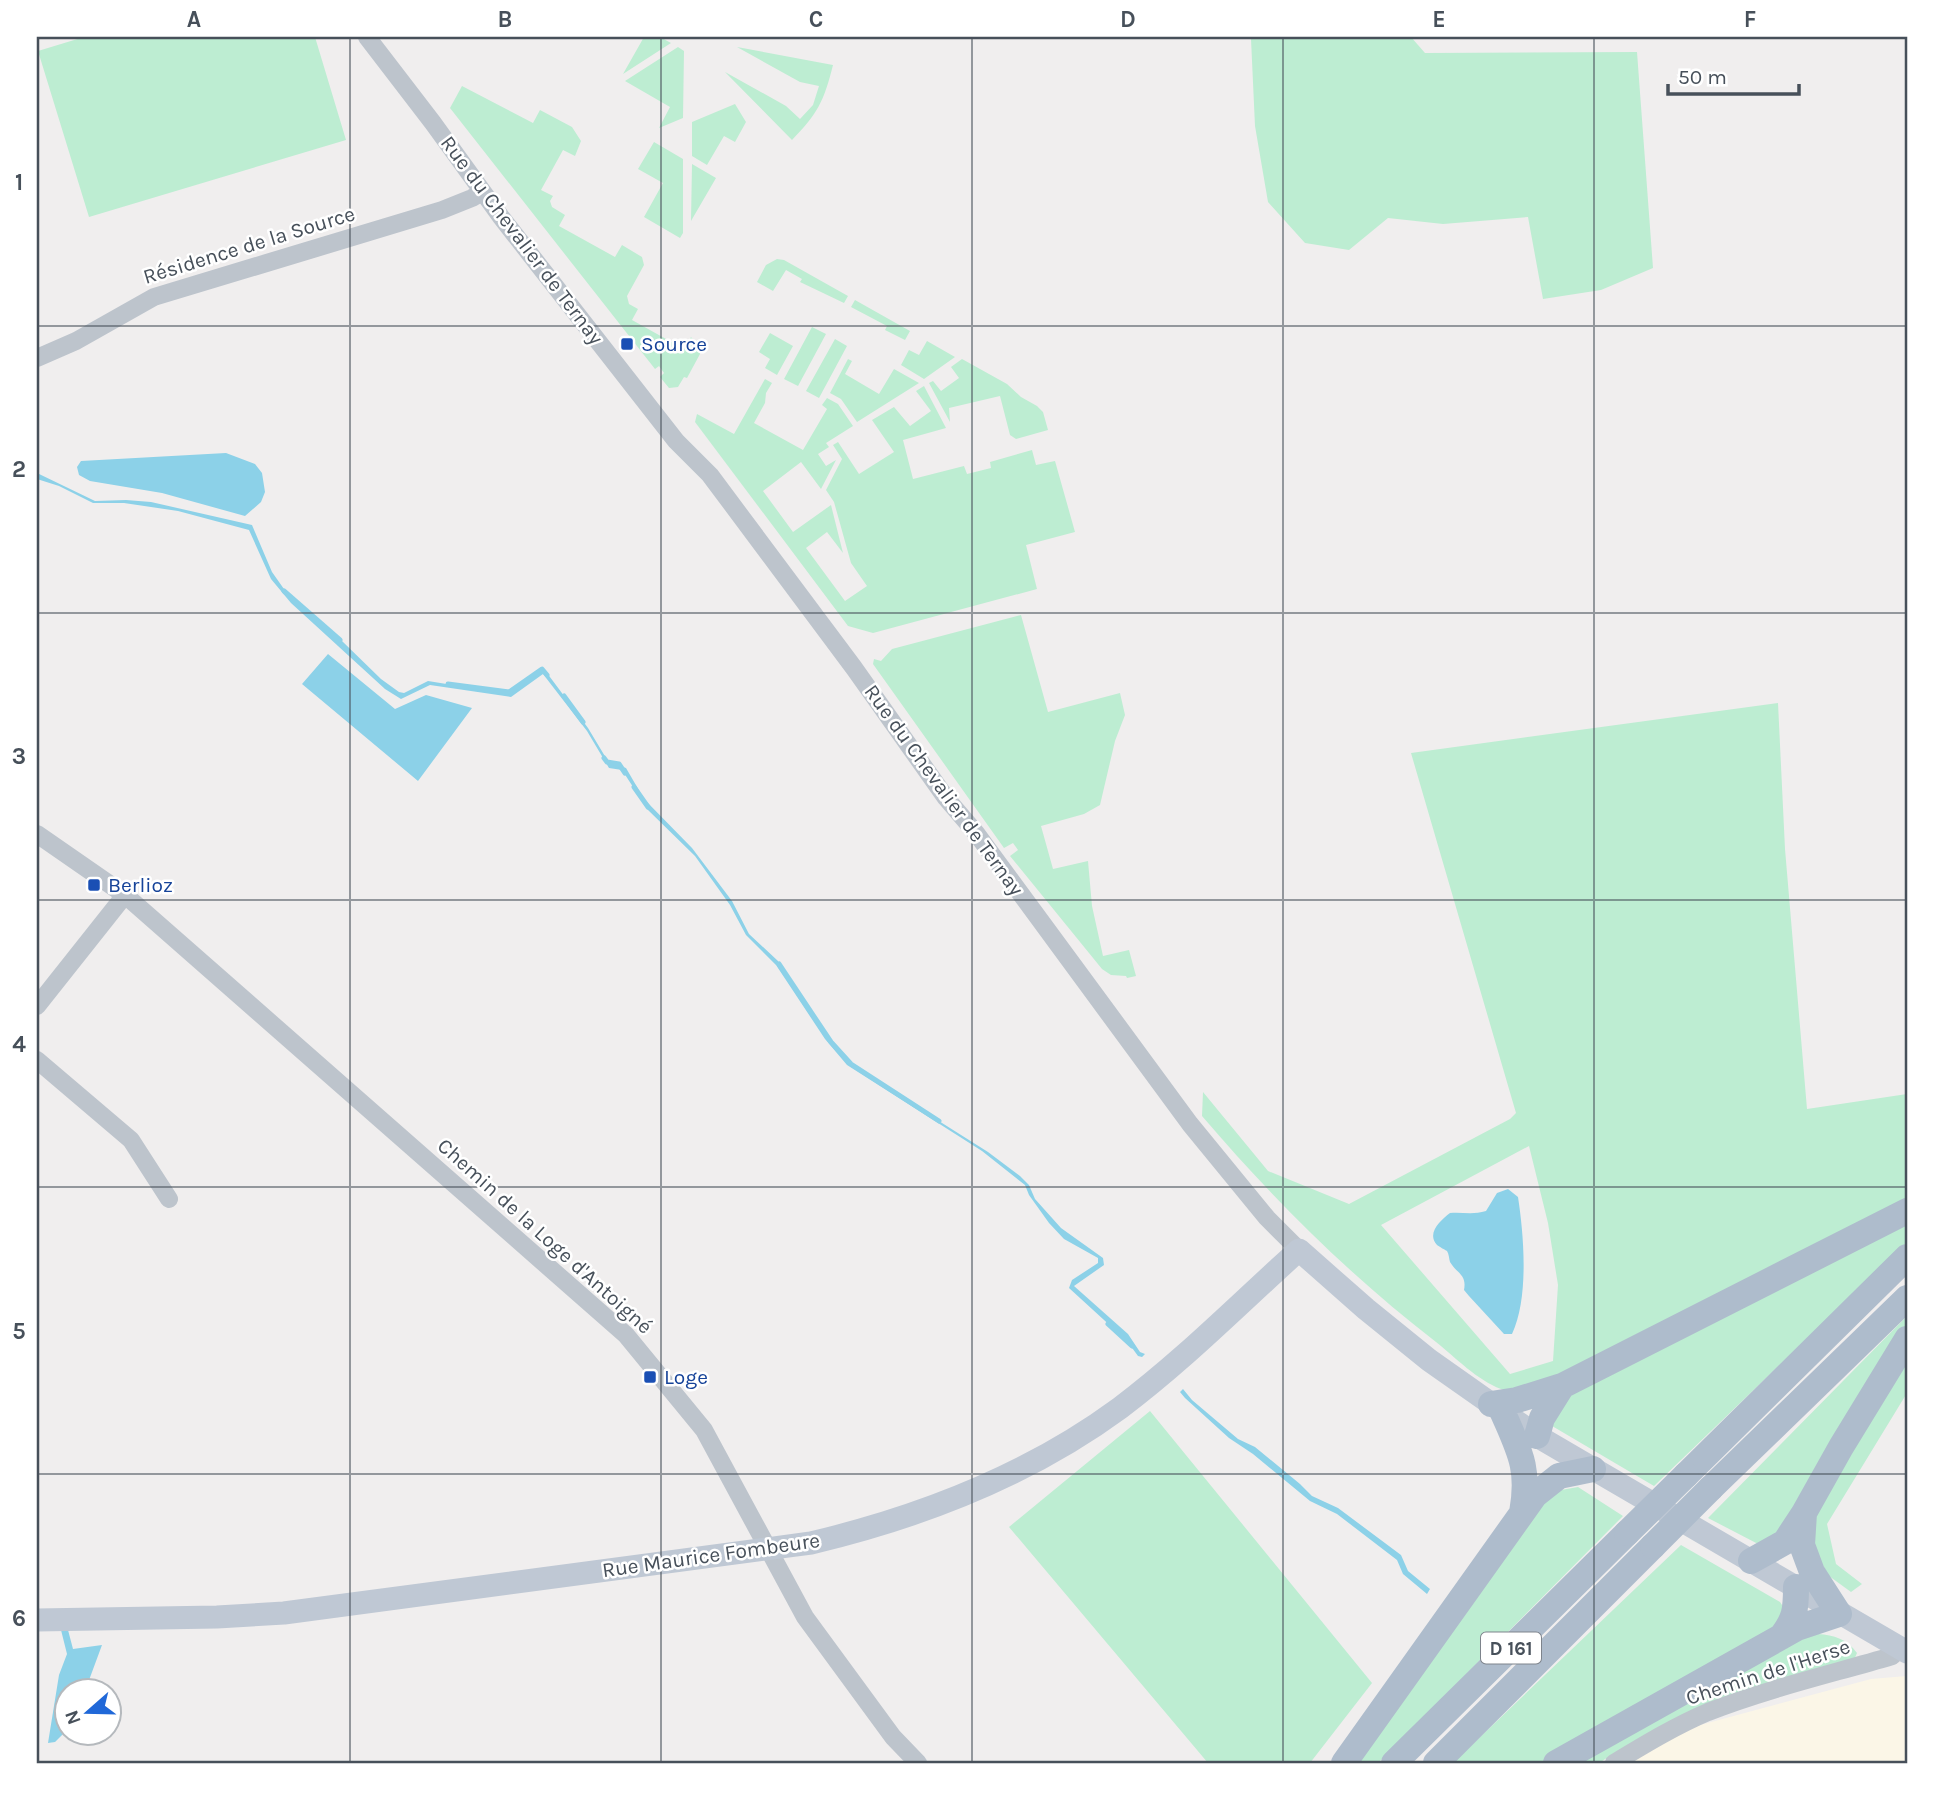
<svg xmlns="http://www.w3.org/2000/svg" width="1944" height="1800" font-family="Karla,sans-serif">
  <style>
    .commercial { fill: #fbf6e7 }
    .green { fill: #bdedd2; fill-rule: evenodd }
    .water { fill: #8cd1e8 }
    .lines { fill: none; stroke-linecap: round; stroke-linejoin: round }
    .stream { stroke: #8cd1e8; stroke-width: 5 }
    .street { stroke: #bdc4cc; stroke-width: 18 }
    .secondary { stroke: #bfc8d4; stroke-width: 23 }
    .primary { stroke: #aebccc; stroke-width: 26 }
    .primary-bridge { stroke: #aebccc; stroke-width: 26 }
    .grid { fill: none; stroke: #47505a; stroke-width: 2; stroke-opacity: 0.55 }
    .transit-dot { fill: #1a4fb4; stroke: #fff; stroke-width: 2.5 }
    .labels { text-anchor: middle; stroke-width: 5; stroke-linejoin: round; paint-order: stroke }
    .shield { fill: #fff; stroke: #7e848c; stroke-width: 2 }
    .shield-label { font-size: 19px; font-weight: bold; fill: #47505a }
    .street-label { font-size: 21px; fill: #47505a; stroke: #fff }
    .transit-label { font-size: 21px; fill: #164399; stroke: #fff; text-anchor: start }
    .neatline { fill: none; stroke: #47505a; stroke-width: 2.5 }
    .grid-label { font-size: 23px; text-anchor: middle; font-weight: bold; fill: #47505a }
  </style>
  <rect width="100%" height="100%" fill="#f0eeee"/>
  <path class="commercial" d="M1907 1676V1763H1628L1689 1728 1871 1679Z"/>
  <path class="green" d="M84 37H315L346 140 89 217 38 51Z
    M644 37H660L671 43 623 74Z
    M1260 37H1411L1425 53 1637 52 1653 268 1601 290 1543 299 1528 217 1443 224 1388 218 1349 250 1305 243 1268 202 1255 126 1251 39Z
    M678 47 684 51 683 118 659 128 670 107 625 81Z
    M737 47 833 65C824 101 818 113 792 140L725 72 786 106 800 119 813 105 819 86 800 82Z
    M462 86 533 123 540 110 572 127 581 141 575 156 563 150 541 190 553 196 550 201 552 207 565 215 559 226 615 257 622 245 642 257 644 265 627 296 629 304 638 309 632 320 684 349 691 337 700 348V354L687 378 684 377 678 387 669 388 660 377 664 373 659 366 655 369 450 108Z
    M735 104 746 122 735 142 724 136 707 165 692 156V122Z
    M654 142 683 159V233L680 238 644 217 663 183 638 169Z
    M692 164 716 178 691 221Z
    M777 259 784 260 848 296 844 303 800 282 802 279 786 270 773 291 757 282 766 265Z
    M855 300 910 331 905 340 885 330 887 326 851 307Z
    M812 327 826 334 798 386 784 379Z
    M770 333 793 346 777 375 765 368 770 359 759 352Z
    M835 339 847 346 819 398 806 391Z
    M927 341 955 357 924 379 901 365 909 350 919 355Z
    M848 359 852 361 845 374 879 394 894 369 919 383 857 422 841 399 830 393Z
    M962 359 1007 384 1021 397 1037 406 1043 412 1048 430 1016 439 1010 435 1000 396 949 408 950 422 929 383 933 381 941 391 959 378 951 367Z
    M765 379 772 383 766 393 765 403 754 423 803 450 827 409 822 405 827 398 838 404 853 426 826 443 829 447 818 454 826 466 836 460 821 489 801 462 763 491 793 532 831 505 843 553 827 532 806 548 845 601 867 586 851 563 834 502 826 490 842 459 833 445 838 442 859 474 894 452 872 420 894 407 910 426 931 411 916 391 924 386 946 428 903 440 913 479 964 466 967 474 991 468 990 462 1032 450 1036 465 1055 461 1075 532 1026 545 1037 589 873 633 848 626 695 422 697 414 734 434Z
    M1021 615 1048 712 1120 693 1125 715 1115 741 1100 805 1084 814 1041 826 1053 869 1088 861 1092 906 1103 956 1129 950 1136 976 1127 978 1126 976 1111 975 1102 969 1010 856 1018 850 1013 843 1004 848 873 664 874 659 881 661 892 649Z
    M1778 703 1785 849 1807 1109 1907 1094V1200L1553 1381C1539 1384 1515 1395 1501 1389 1477 1380 1456 1358 1436 1342 1347 1273 1275 1201 1202 1116L1203 1092 1268 1171 1349 1204 1510 1119 1516 1113 1411 753ZM1529 1146 1548 1223 1558 1285 1553 1361 1510 1374 1381 1225Z
    M1907 1216V1242L1654 1486 1547 1423 1560 1397Z
    M1907 1316V1328L1787 1530 1760 1545 1708 1518Z
    M1907 1355V1393L1827 1524 1836 1564 1862 1584 1851 1592 1829 1576 1810 1543 1812 1518Z
    M1150 1411 1372 1683 1310 1763H1208L1009 1527Z
    M1578 1487 1623 1516 1378 1763H1354L1539 1503 1561 1490Z
    M1681 1545 1780 1602 1786 1611 1782 1623 1543 1763H1453Z
    M1818 1634C1834 1635 1847 1639 1857 1653L1854 1660 1613 1754 1599 1763H1576L1786 1644Z"/>
  <path class="water" d="M226 453 255 464 262 473 265 492 261 502 245 516 162 493 90 481 79 475 77 467 81 461Z
    M37 473 95 501 126 500 151 502 252 525 272 572 291 599 342 641 381 679 399 692 404 693 428 681 496 692 513 691 544 669 588 728 609 763 626 768 644 799 692 848 732 901 749 934 778 961 836 1048 858 1070 988 1152 1020 1176 1029 1185 1035 1199 1061 1228 1103 1258 1104 1265 1074 1286 1128 1334 1140 1352 1145 1354 1142 1357 1138 1356 1127 1341 1069 1288 1072 1280 1098 1263V1258L1064 1239 1049 1223 1029 1195 1025 1185 982 1151 847 1065 825 1039 776 965 746 935 730 905 695 856 648 810 622 770 609 768 587 731 543 674 511 697 430 685 401 699 385 689 291 603 271 579 249 530 178 511 124 503H93L59 486 37 479Z
    M328 654 395 709 426 695 472 708 418 781 302 684Z
    M1508 1189 1518 1197C1524 1236 1529 1298 1512 1334H1504L1469 1296 1464 1290C1467 1274 1457 1274 1450 1262 1449 1259 1449 1254 1447 1251 1447 1251 1438 1246 1437 1245 1426 1233 1441 1220 1450 1213 1463 1212 1473 1215 1486 1211L1497 1193Z
    M1183 1389 1192 1400 1238 1439 1255 1447 1300 1484 1312 1496 1338 1508 1401 1555 1408 1571 1430 1589 1427 1594 1403 1574 1397 1560 1337 1514 1310 1501 1253 1454 1229 1438 1185 1398 1180 1392Z
    M61 1630H68L73 1649 102 1645 85 1691 66 1692V1731L55 1742 48 1743 59 1675 67 1654Z"/>
  <g class="lines">
    <path class="stream" d="M284 591 340 640
      M448 684 509 692 542 669 547 675
      M564 696 583 722
      M604 758 607 762 619 764 625 773
      M634 787 648 807
      M779 964 831 1042 851 1064 939 1121
      M1108 1324 1132 1346"/>
    <path class="street" d="M367 37 433 123 501 217 676 441 710 475 854 668 946 798 976 833 1190 1124 1267 1218 1299 1250
      M37 358 76 341 154 297 442 210 472 198 482 192
      M37 834 125 895 626 1335 704 1430 805 1617 893 1737 918 1763
      M37 1006 125 895
      M37 1060 131 1140 169 1199
      M1614 1763C1644 1745 1675 1726 1708 1712 1767 1689 1831 1674 1892 1656L1901 1648"/>
    <path class="secondary" d="M37 1620 217 1617 284 1613 811 1543C921 1517 1029 1475 1120 1408 1184 1360 1240 1303 1299 1250L1366 1309 1429 1360 1537 1436 1907 1652"/>
    <path class="primary" d="M1491 1404 1517 1400 1562 1386 1907 1211
      M1503 1413C1520 1452 1530 1469 1522 1513
      M1537 1436 1542 1418 1562 1386
      M1686 1475 1907 1257
      M1711 1488 1907 1298
      M1751 1561 1785 1542 1804 1513 1841 1447 1907 1339
      M1781 1637C1795 1619 1796 1610 1796 1587
      M1344 1763 1535 1495 1559 1476 1593 1469
      M1394 1763 1627 1533
      M1436 1763 1653 1546
      M1556 1763 1797 1628 1839 1614 1812 1572 1802 1545 1804 1513"/>
    <path class="primary-bridge" d="M1627 1533 1686 1475
      M1653 1546 1711 1488"/>
  </g>
  <path class="grid" d="M350 37V1763M661 37V1763M972 37V1763M1283 37V1763M1594 37V1763M37 326H1907M37 613H1907M37 900H1907M37 1187H1907M37 1474H1907"/>
  <g class="transit-dot">
    <rect x="620" y="337" width="14" height="14" rx="3.5"/>
    <rect x="87" y="878" width="14" height="14" rx="3.5"/>
    <rect x="643" y="1370" width="14" height="14" rx="3.5"/>
  </g>
  <g class="labels">
    <rect class="shield" x="1481" y="1632.5" width="60" height="31" rx="5"/>
    <g class="shield-label">
      <text x="1511" y="1655">D 161</text>
    </g>
    <g class="street-label">
      <text transform="translate(522 240) rotate(53)" y="7">Rue du Chevalier de Ternay</text>
      <text transform="translate(249 245) rotate(-17)" y="7">Résidence de la Source</text>
      <text transform="translate(944 790) rotate(54)" y="7">Rue du Chevalier de Ternay</text>
      <text transform="translate(545 1236) rotate(42)" y="7">Chemin de la Loge d'Antoigné</text>
      <text transform="translate(711 1555) rotate(-8)" y="7">Rue Maurice Fombeure</text>
      <text transform="translate(1768 1672) rotate(-18)" y="7">Chemin de l'Herse</text>
    </g>
    <g class="transit-label">
      <text x="641" y="351">Source</text>
      <text x="108" y="892">Berlioz</text>
      <text x="664" y="1384">Loge</text>
    </g>
  </g>
  <rect width="1944" height="1800" fill="none" stroke="#ffffff" stroke-width="77"/>
  <g transform="translate(88 1712) rotate(250)"><circle r="33" fill="#ffffff" stroke="#b5b9bd" stroke-width="2"/>
  <path d="M0-5L12 26L0 18L-12 26Z" fill="#2068d8"/>
  <text y="-10" font-size="19" font-weight="bold" text-anchor="middle" fill="#47505a">N</text>
  </g>
  <path d="M1668 84v10h131v-10" fill="none" stroke="#47505a" stroke-width="3.5"/>
  <text x="1678" y="84" font-size="21" fill="#47505a" stroke="#ffffff" stroke-width="5" paint-order="stroke">50 m</text>
  <rect x="38" y="38" width="1868" height="1724" class="neatline"/>
  <g class="grid-label">
    <text x="194" y="27">A</text>
    <text x="505" y="27">B</text>
    <text x="816" y="27">C</text>
    <text x="1128" y="27">D</text>
    <text x="1439" y="27">E</text>
    <text x="1750" y="27">F</text>
    <text x="19" y="190">1</text>
    <text x="19" y="477">2</text>
    <text x="19" y="764">3</text>
    <text x="19" y="1052">4</text>
    <text x="19" y="1339">5</text>
    <text x="19" y="1626">6</text>
  </g>
</svg>
